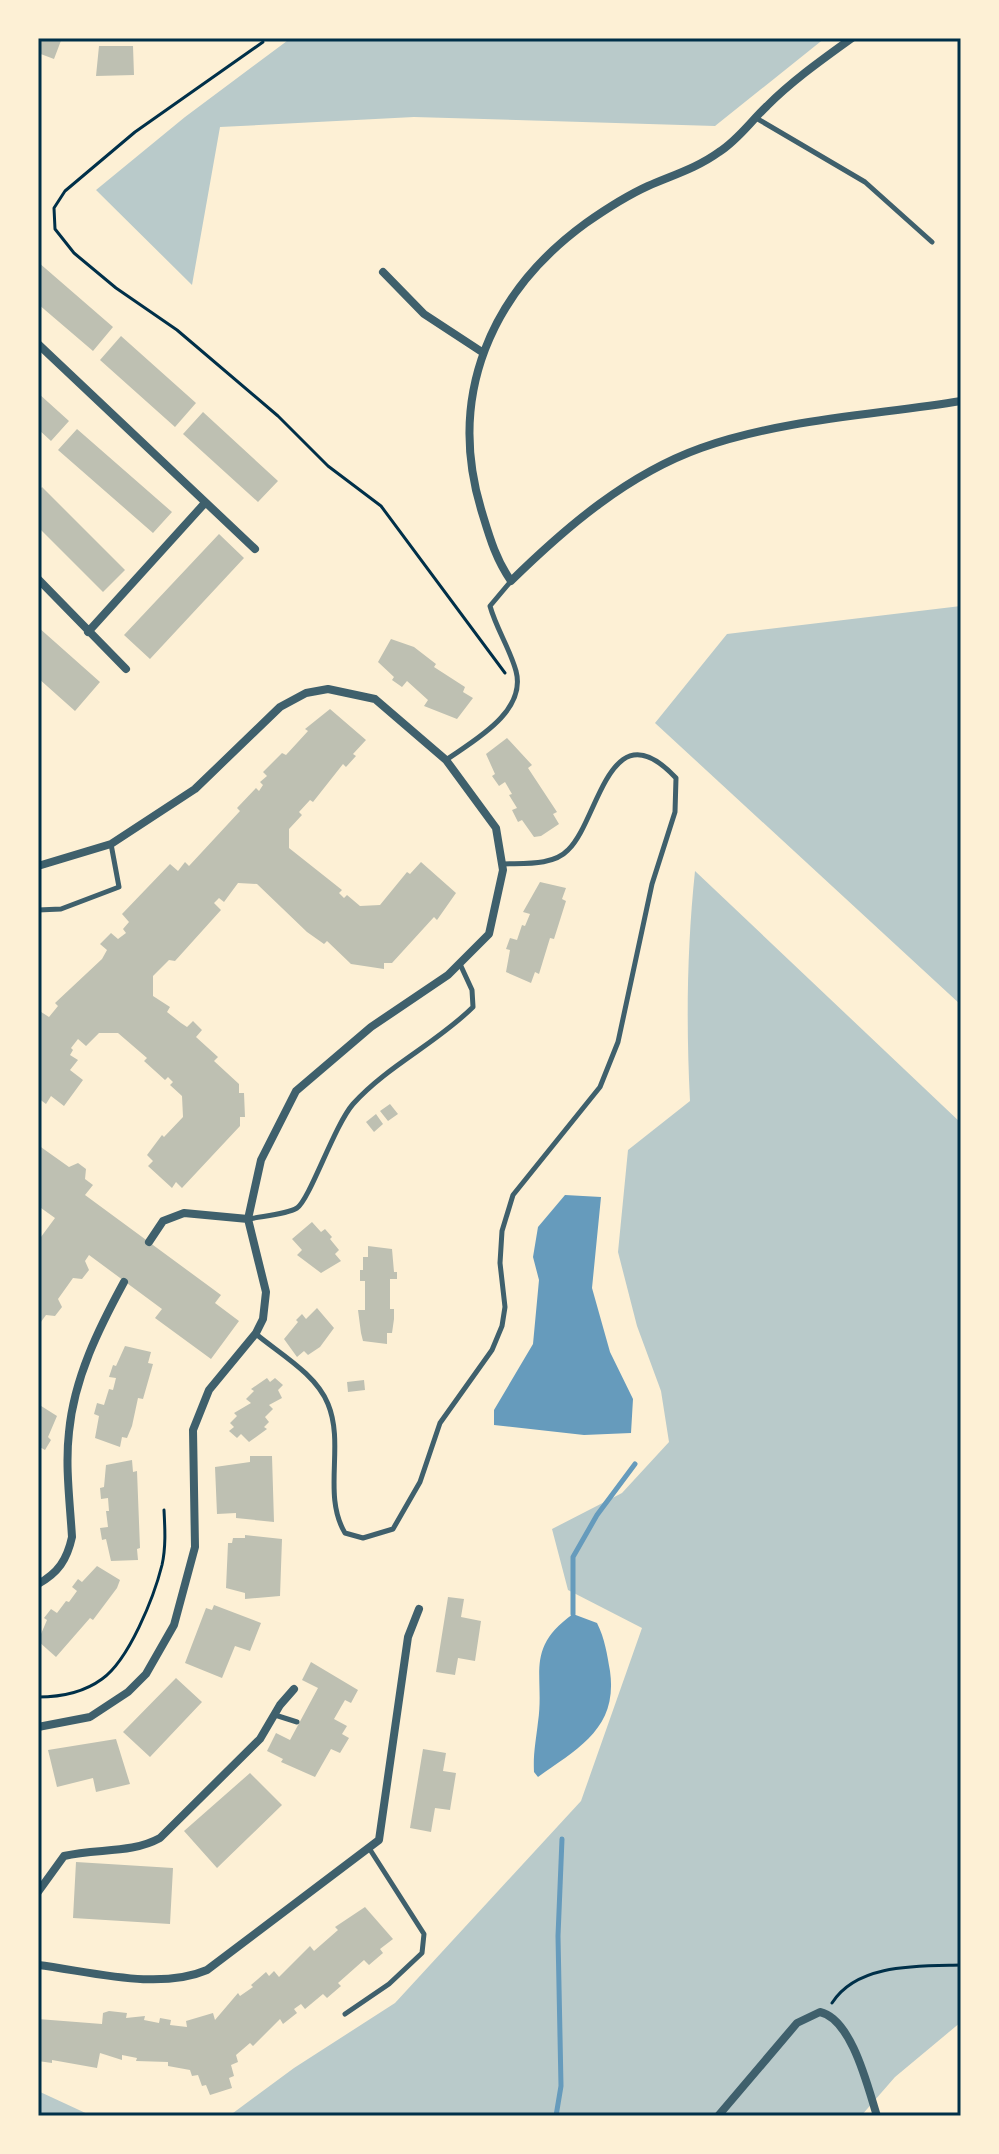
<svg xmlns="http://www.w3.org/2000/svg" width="999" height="2154" font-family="'IBM Plex Sans',sans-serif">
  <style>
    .green { fill: #b9caca }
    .water { fill: #669bbc }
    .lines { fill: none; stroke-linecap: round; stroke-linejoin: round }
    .stream { stroke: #669bbc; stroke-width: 5 }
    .building { fill: #bec0b2 }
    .path { stroke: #003049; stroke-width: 3 }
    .service { stroke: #3f606c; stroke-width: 5 }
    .minor { stroke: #3f606c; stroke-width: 8 }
    .neatline { fill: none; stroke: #003049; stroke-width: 3 }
  </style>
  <rect width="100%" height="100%" fill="#fdf0d5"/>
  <path class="green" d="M291 38H825L715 126 414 117 220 127 192 285 96 190 185 117Z
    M961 606V1005L655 723 727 634Z
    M695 871 961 1123V2022L895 2077 861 2116H229L294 2068 395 2003 581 1801 642 1628 568 1590 552 1529 622 1493 669 1442 661 1391 637 1326 618 1252 628 1150 690 1101C686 1023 687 948 695 871Z
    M38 2091 92 2116H38Z"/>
  <path class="water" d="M565 1195 601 1197 592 1288 610 1352 633 1399 631 1433 584 1435 494 1425V1410L533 1344 539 1280 533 1257 538 1227Z
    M573 1614 597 1623C605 1639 607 1654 610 1671 618 1728 579 1748 538 1777L534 1772C533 1754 536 1740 538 1722 545 1675 524 1649 573 1614Z"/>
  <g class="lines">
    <path class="stream" d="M573 1614V1557L597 1515 635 1464
      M556 2116 561 2086 558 1936 562 1839"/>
  </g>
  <path class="building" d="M38 38H62L54 59 38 53Z
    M99 46H133L134 75 96 76Z
    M38 262 113 327 93 351 38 304Z
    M121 336 196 403 175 427 100 360Z
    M38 393 69 421 51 441 38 429Z
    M203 412 278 481 258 502 183 434Z
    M77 429 172 512 153 533 58 450Z
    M42 487 125 570 103 592 38 527V492Z
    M219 534 244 558 150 659 124 635Z
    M38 627 100 682 75 711 38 678Z
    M391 639 414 647 436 664 434 667 465 687 463 692 473 698 457 719 424 706 428 700 407 681 402 687 392 680 394 677 378 662Z
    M330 709 366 740 353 754 356 756 346 767 343 764 313 802 310 800 299 812 302 815 289 829V848L342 890 339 893 344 898 347 895 360 906 380 905 407 872 410 874 421 862 456 893 437 920 434 917 392 963H384V969L351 964 327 941 324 944 307 932 257 884 238 883 224 902 219 898 214 903 221 910 175 961 169 960 153 976V996L170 1007 167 1012 181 1023 187 1027 193 1021 202 1030 196 1037 218 1057 214 1061 239 1084V1093H244L245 1117H240V1126L182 1188 176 1182 172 1188 148 1166 153 1161 147 1155 162 1135 164 1137 183 1117 182 1096 170 1085 173 1082 168 1077 165 1080 144 1061 147 1058 118 1033H99L86 1046 78 1039 71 1048 73 1050 70 1055 78 1060 70 1070 83 1080 64 1106 51 1096 46 1104 38 1098V1010L49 1017 58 1006 55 1003 102 959 107 950 100 944 111 933 118 939 126 933 123 929 129 922 122 914 170 864 178 871 185 862 189 866 240 811 237 808 256 788 259 791 263 785 260 782 267 776 263 772 282 753 286 755 308 731 305 729Z
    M507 738 532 765 528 768 557 812 553 814 559 824 541 836 534 837 522 820 518 822 512 810 517 808 509 795 512 794 505 782 499 786 492 776 495 774 486 754Z
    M540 882 566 888 562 899 566 901 554 939 550 938 539 974 535 972 531 983 506 972 510 950 506 949 510 938 517 940 522 925 525 926 530 914 523 912Z
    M390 1104 398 1114 388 1121 380 1111Z
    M376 1114 383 1124 374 1132 366 1122Z
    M38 1145 69 1167 78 1163 86 1169 85 1179 93 1185 85 1195 221 1295 215 1303 239 1321 211 1359 155 1318 162 1309 89 1255 85 1261 89 1270 82 1279 73 1278 58 1299 62 1307 55 1316 46 1315 38 1326V1241L55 1218 41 1208 38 1213Z
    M312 1222 321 1232 325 1229 332 1237 330 1239 339 1250 335 1254 341 1261 321 1273 297 1255 302 1250 292 1239Z
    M368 1246 392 1249 394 1272H397V1279H390V1309H394V1319L392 1333H387V1344L363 1341 361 1333 358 1310H365V1281H360V1270H363V1257H368Z
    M317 1308 334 1328 320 1347 308 1355 304 1351 297 1357 284 1339 298 1322 296 1320 302 1314 306 1319Z
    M125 1346 151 1352 148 1363 153 1364 143 1399 138 1398 132 1426 127 1438 122 1437 120 1447 95 1438 99 1416 94 1414 97 1403 104 1405 109 1389 113 1390 116 1378 109 1377 113 1365 116 1366Z
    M267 1378 270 1382 275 1378 283 1385 278 1390 282 1398 269 1405 273 1409 265 1417 269 1422 264 1427 267 1429 249 1442 241 1434 237 1438 229 1431 234 1427 230 1423 237 1416 234 1413 251 1403 246 1399 254 1391 251 1389Z
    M364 1380 365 1390 348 1392 347 1382Z
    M38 1404 57 1416 48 1437 51 1440 45 1450 38 1446Z
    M250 1456H272L274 1522 236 1518V1513L217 1514 215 1467 250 1462Z
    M132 1460 133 1472 137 1471 140 1548 137 1549 138 1560 111 1561 106 1539 102 1540 100 1528 108 1527 106 1511H109L108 1498 101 1499 100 1488 104 1487 106 1465Z
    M245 1535 282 1539 280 1596 245 1599V1593L226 1588 228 1543H232L233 1538H245Z
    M97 1566 120 1580 117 1588 93 1620 90 1618 56 1657 38 1641 47 1620 44 1618 51 1609 57 1613 66 1601 69 1602 77 1591 72 1587 78 1579 82 1582Z
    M448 1597 464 1599 461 1617 481 1621 475 1661 458 1658 455 1675 436 1672Z
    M214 1605 261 1623 250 1651 235 1646 222 1678 185 1663 206 1608 212 1610Z
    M311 1662 358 1690 351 1703 345 1700 334 1719 347 1726 342 1734 349 1738 340 1753 331 1749 315 1777 281 1762 283 1759 267 1751 276 1733 290 1740 318 1688 302 1680Z
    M176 1678 202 1702 150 1757 123 1732Z
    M116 1739 130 1784 96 1792 93 1778 57 1787 48 1750Z
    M423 1749 446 1753 443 1771 456 1773 450 1810 435 1808 431 1832 410 1828Z
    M250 1773 282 1805 217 1868 184 1831Z
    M76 1862 173 1868 170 1924 73 1918Z
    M365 1907 393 1939 380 1949 383 1953 369 1965 364 1960 338 1983 341 1986 327 1998 323 1994 305 2009 301 2004 294 2009 297 2013 283 2024 280 2019 253 2046 250 2043 236 2055 238 2062 231 2065 234 2076 229 2078 232 2088 210 2095 206 2085 202 2086 198 2075 192 2076 190 2070 168 2066V2062L136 2061 137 2058 122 2055V2060L100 2053 97 2068 52 2060V2063L38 2061V2019L102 2024 103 2013 109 2011 127 2013 126 2018 145 2016 144 2020 159 2023 160 2018 171 2020 170 2025 187 2027 186 2021 213 2013 215 2020 238 1993 240 1996 253 1987 251 1985 266 1972 269 1976 274 1971 279 1977 310 1946 314 1951 338 1930 335 1927Z"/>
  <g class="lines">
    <path class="path" d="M263 42 135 132 65 191 54 208 55 229 74 253 116 288 177 330 278 416 328 466 381 506 505 673
      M38 1697C61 1697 83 1693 102 1679 129 1660 154 1597 162 1565 166 1547 165 1529 164 1510
      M832 2003C857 1963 919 1966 961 1965"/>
    <path class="service" d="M756 118 865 182 932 242
      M446 760C473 741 527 712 516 671 510 649 496 628 490 606L511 581
      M38 910 61 909 119 887 111 844
      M249 1219C262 1216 285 1215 297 1208 310 1199 334 1126 353 1104 387 1066 437 1043 473 1007L472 990 460 964
      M256 1334C280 1354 316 1374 328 1404 345 1445 322 1495 345 1533L363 1538 393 1529 420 1482 440 1423 492 1350 502 1326 505 1307 500 1263 502 1231 513 1195 600 1087 618 1042 652 884 675 812 676 778C609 706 599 821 568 850 553 866 523 863 503 864
      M275 1715 297 1722
      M345 2014 389 1984 422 1953 424 1934 369 1848"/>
    <path class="minor" d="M852 38C823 59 793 80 767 106 751 121 738 140 719 152 697 168 673 175 648 186 626 196 606 209 586 223 491 292 447 395 481 509 489 535 495 558 511 581 566 527 628 474 701 448 783 419 875 415 961 401
      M383 272 424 314 482 352
      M38 344 255 549
      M38 579 126 669
      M88 632 204 504
      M38 866 111 844 195 789 280 707 306 693 328 689 375 699 446 760 496 828 503 870 489 934 448 975 371 1027 296 1091 261 1160 248 1219 266 1292 263 1319 256 1333 209 1390 193 1430 195 1547 174 1625 146 1674 128 1692 90 1717 38 1727
      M149 1242 163 1221 184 1213 248 1219
      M38 1584C58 1573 67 1560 72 1537 70 1503 65 1466 69 1432 74 1378 99 1328 124 1282
      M38 1892 64 1856C97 1848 131 1854 160 1838L260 1739 280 1705 294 1689
      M38 1965C89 1971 158 1991 207 1970L379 1840 408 1637 419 1609
      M718 2116 797 2023 820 2012C852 2019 868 2088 877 2116"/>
  </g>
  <rect width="999" height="2154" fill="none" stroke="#fdf0d5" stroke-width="80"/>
  <rect x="40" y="40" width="919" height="2074" class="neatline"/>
</svg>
